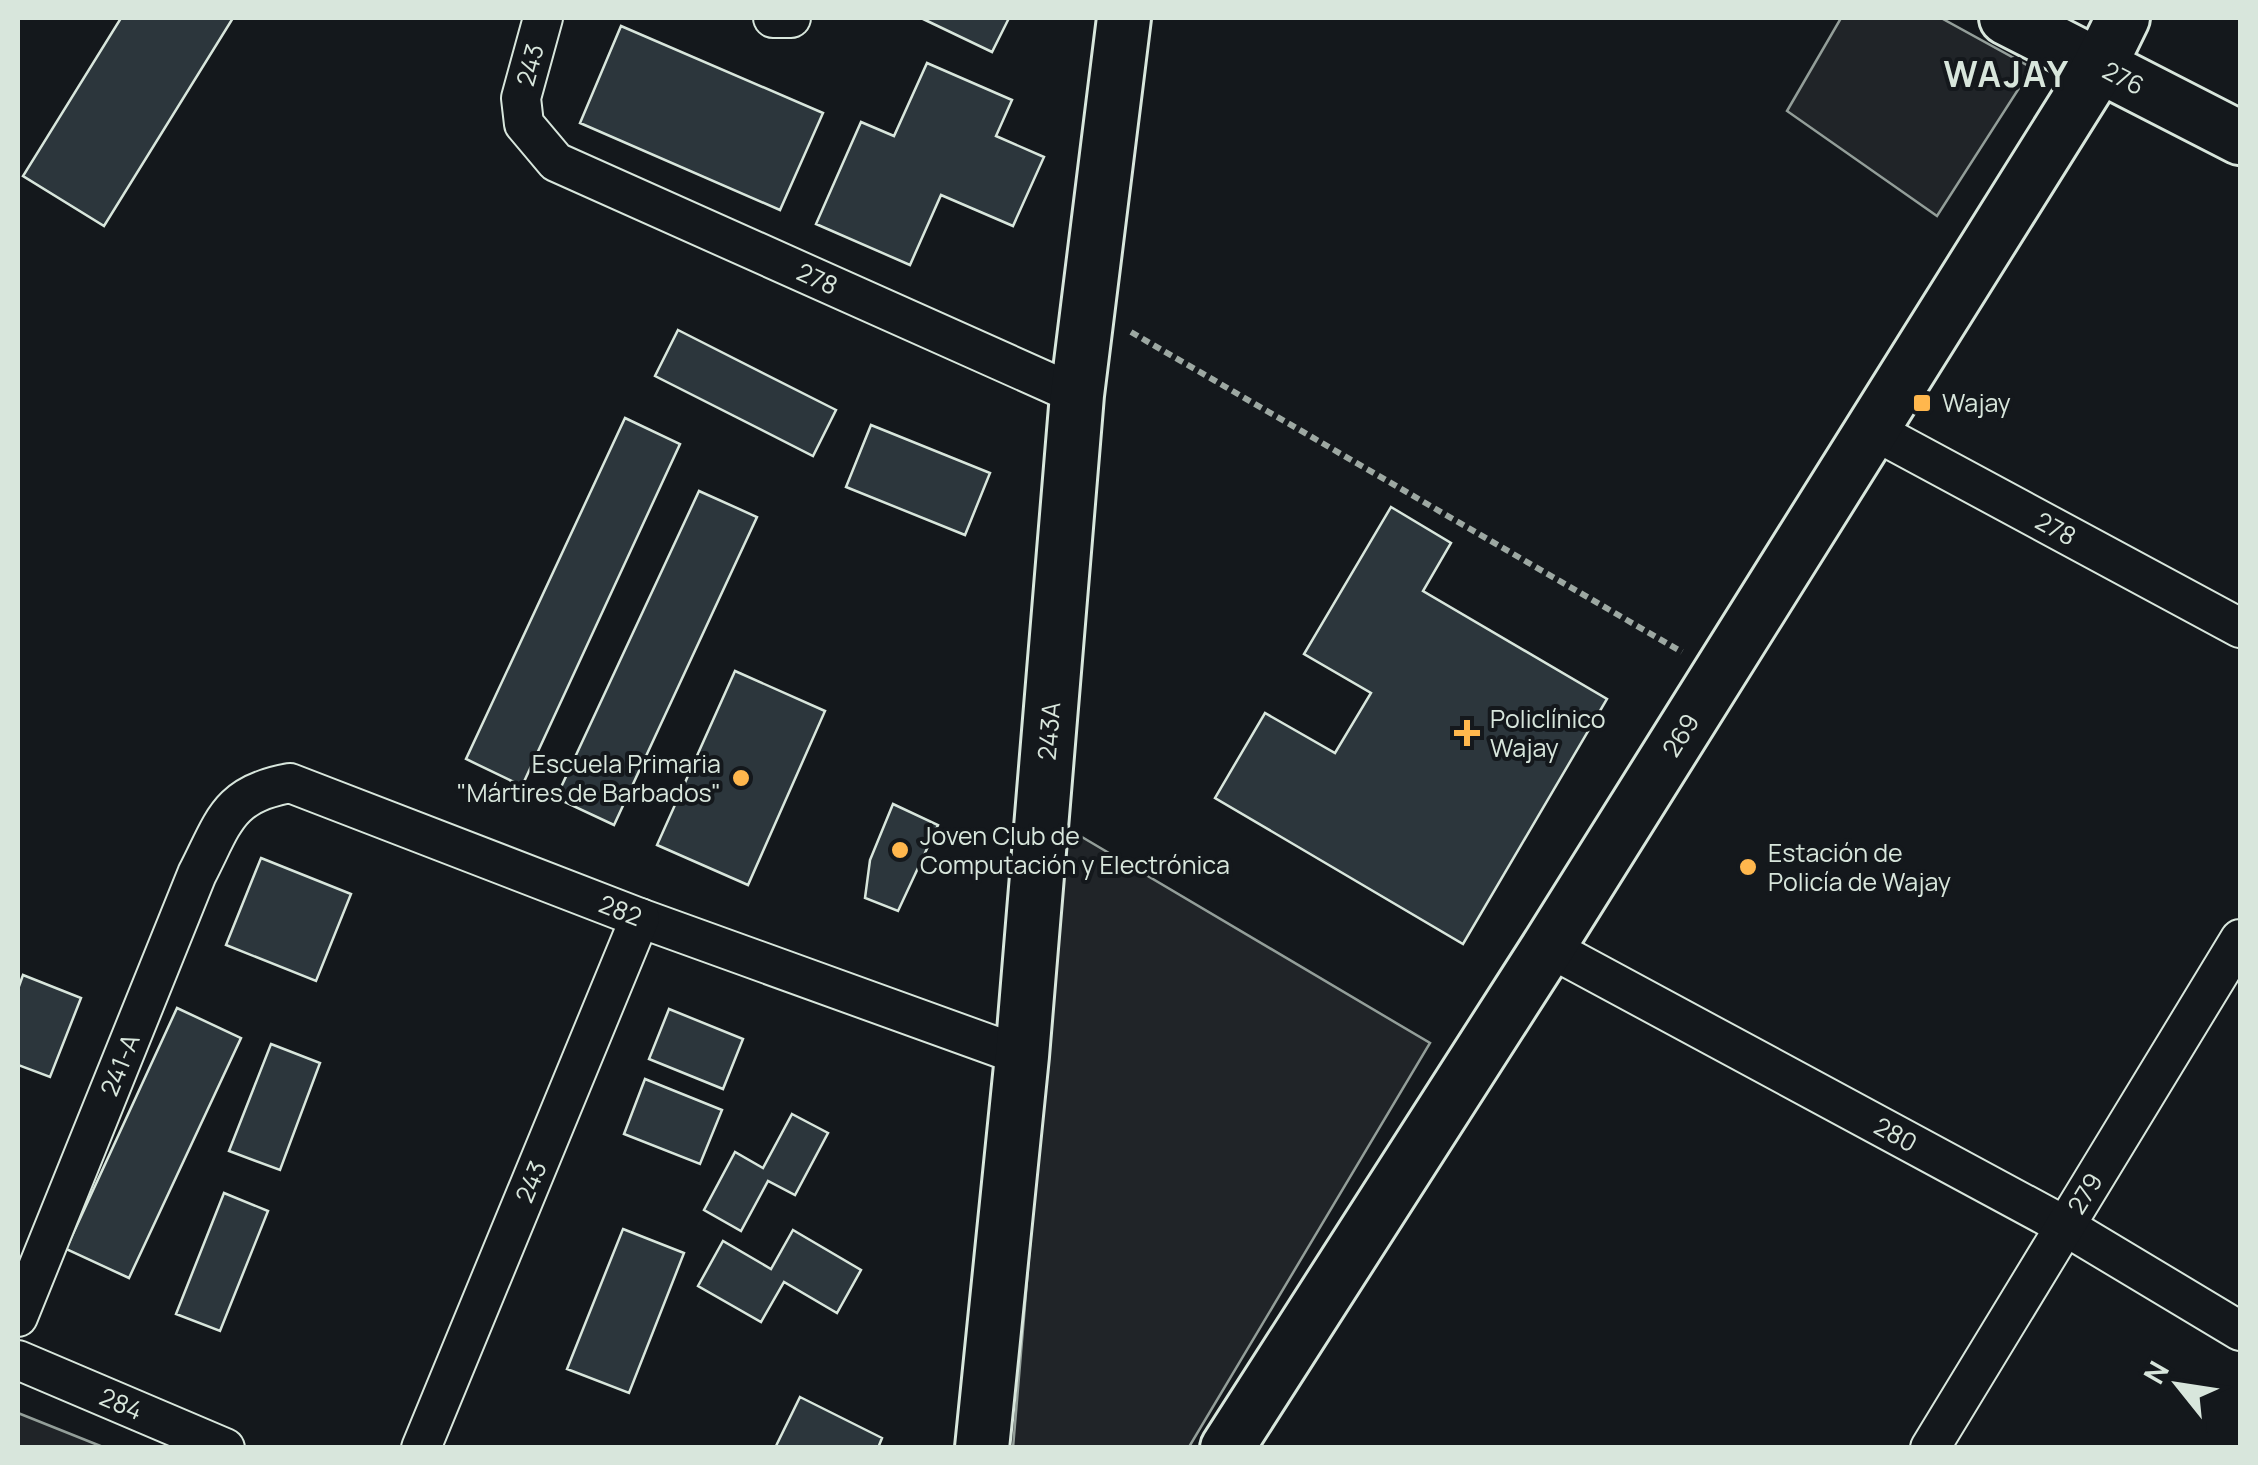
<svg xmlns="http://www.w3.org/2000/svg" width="2258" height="1465" font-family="Manrope,sans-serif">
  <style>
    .green { fill: #202428; stroke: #939e99; stroke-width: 2.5 }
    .building { fill: #2c363c; stroke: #d8e6dc; stroke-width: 2.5 }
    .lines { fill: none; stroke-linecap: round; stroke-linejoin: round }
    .minor-casing { stroke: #d8e6dc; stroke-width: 42 }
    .secondary-casing { stroke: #d8e6dc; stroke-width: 58 }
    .path { stroke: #9da8a2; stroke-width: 6; stroke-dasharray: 8 5; stroke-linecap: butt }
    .minor { stroke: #14181c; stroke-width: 38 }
    .secondary { stroke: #14181c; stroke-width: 52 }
    .poi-dot { fill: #ffb74d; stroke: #14181c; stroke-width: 4 }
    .labels { text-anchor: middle; stroke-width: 8; stroke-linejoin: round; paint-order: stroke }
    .street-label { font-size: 25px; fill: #d8e6dc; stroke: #14181c }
    .poi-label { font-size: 25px; fill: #d8e6dc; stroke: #14181c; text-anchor: start }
    .district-label { font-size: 35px; font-weight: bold; letter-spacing: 2.5px; fill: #d8e6dc; stroke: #14181c }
  </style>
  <rect width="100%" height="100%" fill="#14181c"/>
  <path class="green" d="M1841 18H1941L2032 68 1937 216 1787 111Z
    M1065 827 1430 1043 1189 1447 1013 1448Z
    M18 1413 103 1447H18Z"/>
  <path class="building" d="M121 18H233L104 226 23 176Z
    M921 18H1009L992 52Z
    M621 26 823 113 780 210 580 123Z
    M927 63 1012 100 996 136 1044 157 1013 226 941 195 910 265 816 224 861 122 894 136Z
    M678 330 836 410 813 456 655 376Z
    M625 418 680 444 522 786 466 759Z
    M871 425 990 473 965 535 846 487Z
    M699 491 757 517 614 825 556 798Z
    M1391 507 1451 543 1423 591 1607 699 1463 944 1215 798 1265 713 1335 753 1371 693 1304 654Z
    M735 671 825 711 748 885 657 845Z
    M893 804 938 825 898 911 865 898 870 860Z
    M261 858 351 894 316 981 226 945Z
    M23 975 81 998 50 1077 18 1065V989Z
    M177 1008 241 1038 129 1278 66 1249Z
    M669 1009 743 1039 723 1089 649 1059Z
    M271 1044 320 1063 280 1170 229 1151Z
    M645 1079 722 1110 700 1164 624 1134Z
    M792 1114 828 1133 795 1195 768 1181 741 1231 704 1210 735 1152 763 1168Z
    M224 1193 268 1211 220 1331 176 1314Z
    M623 1229 684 1253 629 1393 567 1369Z
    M793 1230 861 1270 837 1313 784 1282 761 1322 698 1286 723 1241 771 1269Z
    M800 1397 882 1438 878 1448H775Z"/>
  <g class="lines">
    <g class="minor-casing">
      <g id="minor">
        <path id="s1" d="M543 18 521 98 524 124 556 162 1077 395"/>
        <path d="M773 18H791"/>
        <path id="s2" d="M1871 429 2240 628"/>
        <path id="s3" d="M1548 947 2065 1226 2240 1331"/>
        <path id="s4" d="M18 1317 197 874C224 822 227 794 290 783L640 918 1022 1056"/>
        <path id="s5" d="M18 1360 225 1448"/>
        <path id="s6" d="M421 1448 640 918"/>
        <path id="s7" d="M1930 1448 2240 939"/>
      </g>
    </g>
    <g class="secondary-casing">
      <g id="secondary">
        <path id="s8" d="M2006 18 2240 138"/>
        <path id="s9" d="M982 1448 1022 1056 1077 395 1124 18"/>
        <path id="s10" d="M1227 1448 1548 947 2099 67 2123 18"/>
      </g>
    </g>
    <path class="path" d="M1131 332 1682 652"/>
    <use href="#minor" class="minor"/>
    <use href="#secondary" class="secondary"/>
  </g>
  <g class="poi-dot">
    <rect x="1912" y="393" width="20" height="20" rx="5"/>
    <path d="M1462 718h10v10h10v10h-10v10h-10v-10h-10v-10h10z"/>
    <circle cx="741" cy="778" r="10"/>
    <circle cx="900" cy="850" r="10"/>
    <circle cx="1748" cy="867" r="10"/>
  </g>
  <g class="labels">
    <g class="street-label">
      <text transform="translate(530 65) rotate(-75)" y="9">243</text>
      <text dy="9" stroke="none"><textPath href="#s8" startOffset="132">276</textPath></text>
      <text dy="9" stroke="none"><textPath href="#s1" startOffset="445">278</textPath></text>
      <text dy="9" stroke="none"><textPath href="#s2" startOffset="210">278</textPath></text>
      <text dy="9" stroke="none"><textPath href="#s9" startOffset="720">243A</textPath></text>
      <text dy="9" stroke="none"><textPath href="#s10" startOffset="845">269</textPath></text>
      <text dy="9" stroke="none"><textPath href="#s4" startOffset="970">282</textPath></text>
      <text dy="9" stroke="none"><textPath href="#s4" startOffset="272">241-A</textPath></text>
      <text dy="9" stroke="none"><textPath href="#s3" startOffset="395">280</textPath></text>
      <text dy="9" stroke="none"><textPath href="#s6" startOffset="288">243</textPath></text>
      <text dy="9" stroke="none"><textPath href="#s7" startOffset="298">279</textPath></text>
      <text dy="9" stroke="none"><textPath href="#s5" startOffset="112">284</textPath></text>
    </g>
    <g class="poi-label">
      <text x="1942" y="412">Wajay</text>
      <text x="1490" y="728">Policlínico<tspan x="1490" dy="29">Wajay</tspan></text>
      <text x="721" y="773" text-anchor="end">Escuela Primaria<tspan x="721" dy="29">"Mártires de Barbados"</tspan></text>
      <text x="920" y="845">Joven Club de<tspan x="920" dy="29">Computación y Electrónica</tspan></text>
      <text x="1768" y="862">Estación de<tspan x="1768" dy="29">Policía de Wajay</tspan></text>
    </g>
    <g class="district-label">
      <text x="2007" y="87">WAJAY</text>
    </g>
  </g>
  <rect width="2258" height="1465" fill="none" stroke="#d8e6dc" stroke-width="40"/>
  <g transform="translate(2178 1385) rotate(300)" stroke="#14181c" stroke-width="8" paint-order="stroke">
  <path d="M0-8L18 38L0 25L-18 38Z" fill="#d8e6dc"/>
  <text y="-15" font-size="28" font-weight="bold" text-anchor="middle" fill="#d8e6dc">N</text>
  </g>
</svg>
